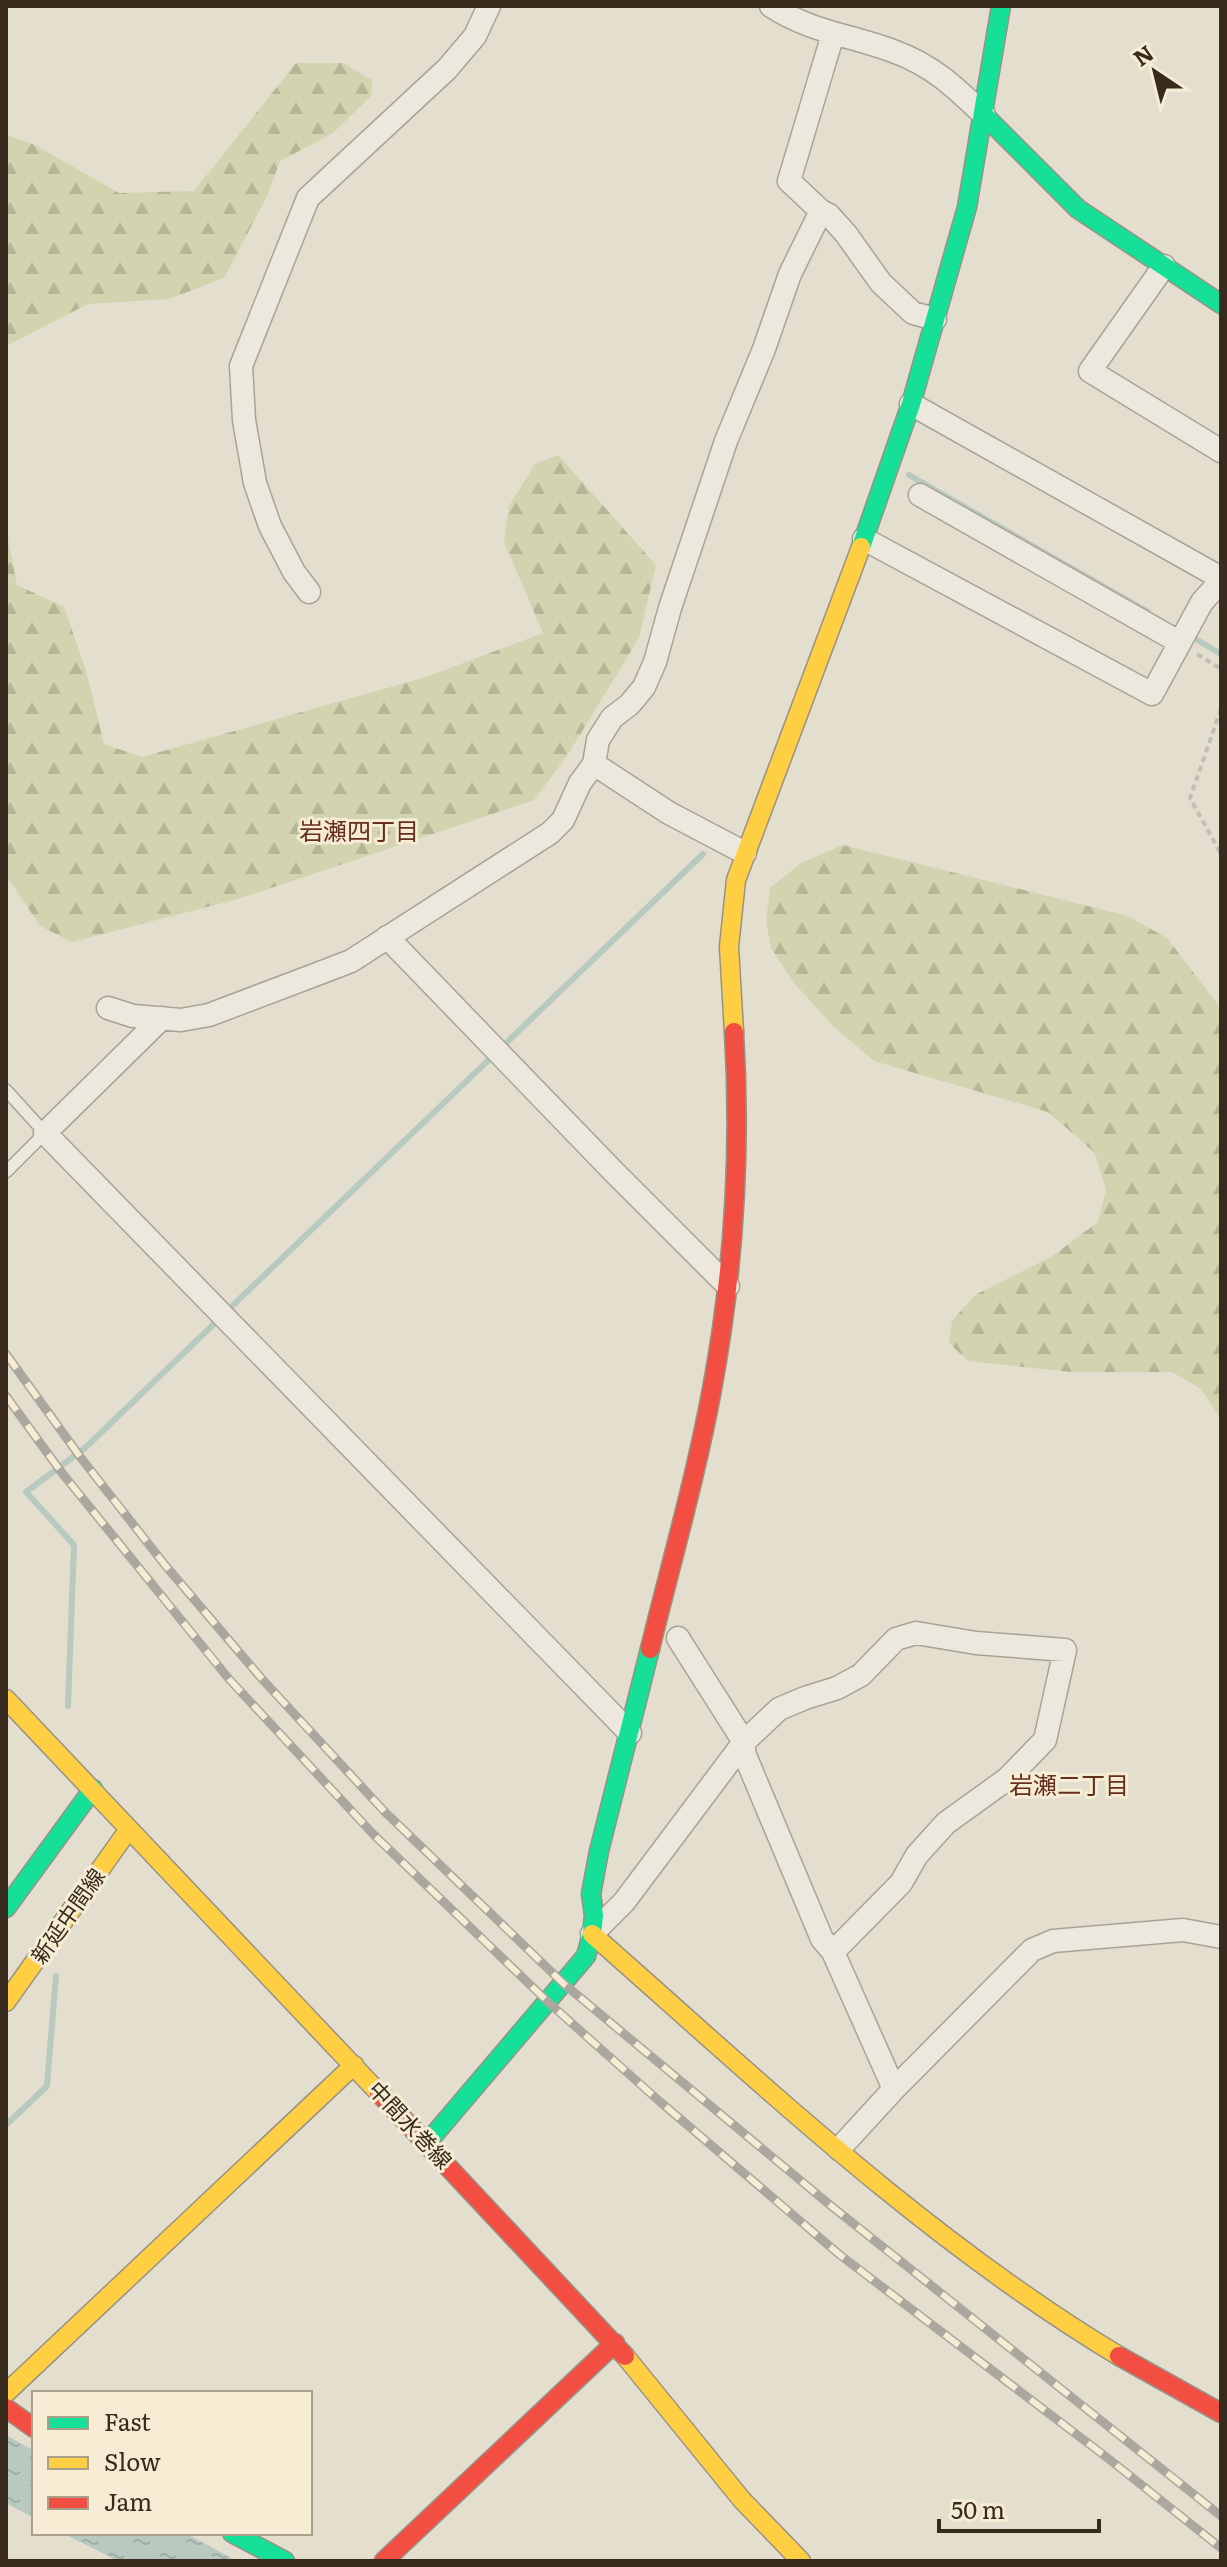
<svg xmlns="http://www.w3.org/2000/svg" width="1227" height="2567" font-family="Literata,'Noto Sans JP',serif">
  <style>
    .forest { fill: url(#forest-firs) }
    .water { fill: url(#water-ripples) }
    .lines { fill: none; stroke-linecap: round; stroke-linejoin: round }
    .stream { stroke: #b8c9bf; stroke-width: 6 }
    .lane-casing { stroke: #a9a396; stroke-width: 14 }
    .street-casing { stroke: #a9a396; stroke-width: 25 }
    .fast-casing { stroke: #989286; stroke-width: 21 }
    .slow-casing { stroke: #989286; stroke-width: 21 }
    .jam-casing { stroke: #989286; stroke-width: 21 }
    .path { stroke: #c4bfb5; stroke-width: 4; stroke-dasharray: 6 4; stroke-linecap: butt }
    .lane { stroke: #ece8de; stroke-width: 11 }
    .street { stroke: #ece8de; stroke-width: 22 }
    .fast { stroke: #16e098; stroke-width: 18 }
    .slow { stroke: #ffcf43; stroke-width: 18 }
    .jam { stroke: #f24e42; stroke-width: 18 }
    .rail-casing { stroke: #aba79e; stroke-width: 9 }
    .rail { stroke: #f5ecd3; stroke-width: 6; stroke-dasharray: 18; stroke-linecap: butt }
    .labels { text-anchor: middle; stroke-width: 6; stroke-linejoin: round; paint-order: stroke }
    .street-label { font-size: 22px; fill: #382b1e; stroke: #f5ecd3 }
    .neighbourhood-label { font-size: 24px; fill: #642f1e; stroke: #f5ecd3 }
  </style>
  <defs>
    <pattern id="forest-firs" width="22" height="20" patternUnits="userSpaceOnUse" patternTransform="scale(2)"><rect width="22" height="20" fill="#d2d4af"/><path d="M5 1l3.5 6h-7zM16 11l3.5 6h-7z" fill="#b5b696"/></pattern>
    <pattern id="water-ripples" width="26" height="14" patternUnits="userSpaceOnUse" patternTransform="scale(2)"><rect width="26" height="14" fill="#b8c9bf"/><path d="M2 4q2-2 4 0t4 0M15 11q2-2 4 0t4 0" fill="none" stroke="#9fada4"/></pattern>
  </defs>
  <rect width="100%" height="100%" fill="#e3decd"/>
  <path class="forest" d="M296 63H343L372 80 371 96 333 133 280 161 267 196 224 278 169 299 88 304 6 346V135L35 145 119 193 194 191Z
    M558 455 656 565 639 638 567 756 534 800 238 899 72 942 40 926 6 875V528L17 585 64 607 86 670 104 744 142 757 426 677 543 633 504 542 509 506 535 464Z
    M843 845 1128 916 1167 938 1216 1002 1221 1010V1419L1201 1389 1172 1372H1071L968 1361 949 1343 952 1321 975 1295 1051 1257 1098 1222 1106 1190 1095 1153 1048 1112 874 1061 834 1027 794 983 771 948 766 921 770 888 801 863Z"/>
  <path class="water" d="M6 2435 34 2451V2518L6 2503Z
    M63 2533H185L237 2561H118Z"/>
  <g class="lines">
    <path class="stream" d="M909 475 1148 612
      M1189 635 1221 654
      M226 1312 703 854
      M68 1706 74 1545 26 1492 85 1448 218 1320
      M6 2125 47 2086 56 1976"/>
    <g class="lane-casing">
      <path id="lane" d="M6 1090 45 1133 6 1172"/>
    </g>
    <g class="street-casing">
      <path id="street" d="M771 6C811 32 850 35 893 51 932 65 955 87 984 115
        M833 34 789 181 821 211 829 215 846 234 881 283 913 313 935 319
        M1164 266 1090 371 1221 451
        M911 404 1221 578
        M920 495 1179 642
        M864 539 1152 694 1202 602 1221 581
        M309 592 294 572 270 526 255 483 244 420 241 366 308 198 447 69 475 36 489 6
        M594 764 669 813 745 853
        M387 937 612 1170 728 1286
        M108 1008 133 1016 181 1020 209 1015 312 976 351 961 550 833 563 820 580 783 594 764 598 740 612 718 630 704 644 687 655 662 670 608 726 441 764 349 790 274 821 211
        M162 1018 45 1133 630 1733
        M678 1638 744 1742V1753L822 1939 833 1952
        M592 1934 624 1902 744 1742 779 1709 805 1698 837 1688 861 1675 896 1639 916 1633 976 1643 1065 1650 1045 1740 1007 1779 946 1823 917 1855 901 1883 833 1952 894 2089
        M839 2149 894 2089 1032 1950 1053 1941 1183 1930 1221 1937"/>
    </g>
    <g class="fast-casing">
      <path id="fast" d="M984 115 1078 209 1221 304
        M861 547 911 404 967 207 1001 6
        M6 1908 93 1789
        M427 2143 586 1956 592 1934 594 1915 591 1894 599 1851 650 1649
        M232 2533 285 2561"/>
    </g>
    <g class="slow-casing">
      <path id="slow" d="M734 1032 729 947 736 880 861 547
        M6 1699 379 2093
        M592 1934C760 2082 926 2240 1119 2356
        M6 2002 129 1829
        M625 2356 742 2500 801 2561
        M6 2393 354 2065"/>
    </g>
    <g class="jam-casing">
      <path id="jam" d="M650 1649C671 1563 696 1476 712 1389 734 1271 741 1151 734 1032
        M379 2093 625 2356
        M1119 2356 1221 2413
        M6 2408 34 2428
        M384 2561 615 2343"/>
    </g>
    <path class="path" d="M1197 654 1221 669
      M1221 709 1190 798 1221 854"/>
    <use href="#lane" class="lane"/>
    <use href="#street" class="street"/>
    <use href="#fast" class="fast"/>
    <use href="#slow" class="slow"/>
    <use href="#jam" class="jam"/>
    <g class="rail-casing">
      <path id="rail" d="M6 1354 81 1458 165 1565 262 1679 385 1812 564 1984 830 2205 1221 2516
        M6 1396 62 1473 229 1679 373 1834 548 2002 658 2100 840 2255 1105 2456 1221 2548"/>
    </g>
    <use href="#rail" class="rail"/>
  </g>
  <g class="labels">
    <g class="street-label">
      <text transform="translate(68 1916) rotate(-55)" y="8">新延中間線</text>
      <text transform="translate(410 2125) rotate(47)" y="8">中間水巻線</text>
    </g>
    <g class="neighbourhood-label">
      <text x="359" y="840">岩瀬四丁目</text>
      <text x="1069" y="1794">岩瀬二丁目</text>
    </g>
  </g>
  <rect width="1227" height="2567" fill="none" stroke="#382b1e" stroke-width="16"/>
  <rect x="32" y="2391" width="280" height="144" fill="#f5ecd3" stroke="#a99f8b" stroke-width="2"/>
  <rect x="48" y="2417" width="40" height="12" fill="#16e098" stroke="#a99f8b" stroke-width="2"/>
  <text x="104" y="2431" font-size="24" fill="#382b1e">Fast</text>
  <rect x="48" y="2457" width="40" height="12" fill="#ffcf43" stroke="#a99f8b" stroke-width="2"/>
  <text x="104" y="2471" font-size="24" fill="#382b1e">Slow</text>
  <rect x="48" y="2497" width="40" height="12" fill="#f24e42" stroke="#a99f8b" stroke-width="2"/>
  <text x="104" y="2511" font-size="24" fill="#382b1e">Jam</text>
  <g transform="translate(1155 72) rotate(325)" stroke="#f5ecd3" stroke-width="6" paint-order="stroke">
  <path d="M0-6L14 30L0 20L-14 30Z" fill="#382b1e"/>
  <text y="-12" font-size="22" font-weight="bold" text-anchor="middle" fill="#382b1e">N</text>
  </g>
  <path d="M939 2519v12h160v-12" fill="none" stroke="#382b1e" stroke-width="4"/>
  <text x="951" y="2519" font-size="24" fill="#382b1e" stroke="#f5ecd3" stroke-width="6" paint-order="stroke">50 m</text>
</svg>
